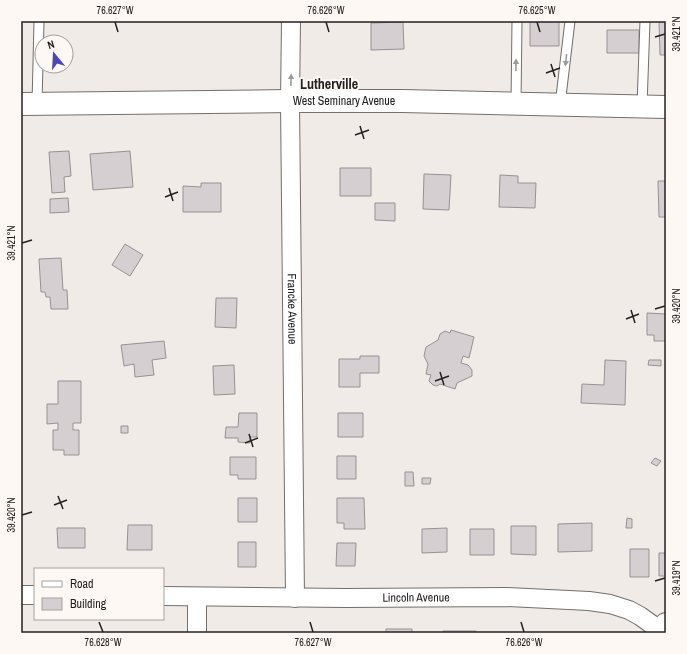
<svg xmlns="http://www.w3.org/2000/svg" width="687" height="654" font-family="'Archivo Narrow',sans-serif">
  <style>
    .building { fill: #d6cfd2; stroke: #979194 }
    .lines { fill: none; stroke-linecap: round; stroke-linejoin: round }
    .service-casing { stroke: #746f6b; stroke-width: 11 }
    .minor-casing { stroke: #746f6b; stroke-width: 20 }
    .tertiary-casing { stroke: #746f6b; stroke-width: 24 }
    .secondary-casing { stroke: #746f6b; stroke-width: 24 }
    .service { stroke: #fff; stroke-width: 9 }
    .minor { stroke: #fff; stroke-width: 18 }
    .tertiary { stroke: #fff; stroke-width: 22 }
    .secondary { stroke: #fff; stroke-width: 22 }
    .oneway { fill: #9c9b9b }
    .ticks { fill: none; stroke: #232120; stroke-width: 1.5 }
    .labels { text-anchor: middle; stroke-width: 4; stroke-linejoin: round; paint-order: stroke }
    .street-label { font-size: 12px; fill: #232120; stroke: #fdf8f3 }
    .quarter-label { font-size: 14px; font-weight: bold; fill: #232120; stroke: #fdf8f3 }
    .neatline { fill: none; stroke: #232120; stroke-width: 1.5 }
    .ticks-label { font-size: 10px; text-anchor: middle; fill: #232120 }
  </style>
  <rect width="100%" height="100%" fill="#f0ebe6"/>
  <path class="building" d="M530 21H559V46H530Z
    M659 21H666V55H660Z
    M403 22 404 49 371 50V23Z
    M607 30H639V53H607Z
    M69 151 71 176 64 177 65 192 52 193 49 152Z
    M130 151 133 187 93 190 90 154Z
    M340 168H371V196H340Z
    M424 174 451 175 449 210 423 209Z
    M500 175 518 176V183H536L535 208 499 207Z
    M658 181H666V217H659Z
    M201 183H221V212H183V186L201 187Z
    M68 198 69 212 50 213V199Z
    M375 203H395V221L375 220Z
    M125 244 143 255 130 276 112 265Z
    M61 258 63 290H67L68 309H51L50 297H46L45 292H41L39 259Z
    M216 298H237L236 328 215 327Z
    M647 313 666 314V341H654V335H647Z
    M451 330 474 337 469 358 463 356 461 363 468 365 472 370V376L457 383 455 389 440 384 437 386 433 385 429 381 431 375 426 374 428 364 424 356 426 347 438 340 440 334 445 331 450 333Z
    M164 341 166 358 152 360 154 375 135 377 134 364 124 366 121 345Z
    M360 356H379V373H360V387H339V359H360Z
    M605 360 626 361 625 405 581 403 582 384 604 385Z
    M649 360H661V366L648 365Z
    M234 365 235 394 214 395 213 366Z
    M58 381H81V423H73V430H79V455H64V450H53V430H58V423L47 424V404H58Z
    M239 413H257V437H250V443L238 442V438H225L226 427H238Z
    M338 413H363V437H338Z
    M121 426H128V433H121Z
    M337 456H356V479H337Z
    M230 457H256V479H238V475H230Z
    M655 458 661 461 657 466 651 463Z
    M405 472H413L414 486H405Z
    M422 478H431L430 484H422Z
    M238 498H257V522H238Z
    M337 498H364L365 529H344V523H337Z
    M627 518 632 519V528H626Z
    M592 523V551L558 552V524Z
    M128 525H152V550H127Z
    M511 526H536V555L511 554Z
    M57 528H85V548H58Z
    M447 528V552L422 553V529Z
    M470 529H494V555H470Z
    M238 542H256V567H238Z
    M337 543H356L355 566H336Z
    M630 549H649V577H630Z
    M659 553H666V576H659Z
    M386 629H412V633H386Z
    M443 631H476V633H443Z"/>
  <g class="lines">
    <g class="service-casing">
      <path id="service" d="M37 104 39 21
        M516 104 517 21
        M560 105 570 21
        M642 106 645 21"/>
    </g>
    <g class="minor-casing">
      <g id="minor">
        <path id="s1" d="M291 21 290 101 295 598"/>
        <path d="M21 595H35"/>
        <path id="s2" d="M163 596 345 598 506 597 589 601 610 604 629 610 640 616 661 631"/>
        <path d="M197 597V633"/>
      </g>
    </g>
    <g class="tertiary-casing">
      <path id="tertiary" d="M660 633 666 624"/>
    </g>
    <g class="secondary-casing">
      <g id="secondary">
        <path id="s3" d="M21 104 290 101H402L666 107"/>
      </g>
    </g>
    <use href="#service" class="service"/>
    <use href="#minor" class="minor"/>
    <use href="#tertiary" class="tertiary"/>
    <use href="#secondary" class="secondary"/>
  </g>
  <defs><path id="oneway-solid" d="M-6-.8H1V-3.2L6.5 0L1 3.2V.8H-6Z"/></defs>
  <g class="oneway">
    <use href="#oneway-solid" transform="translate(566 60) rotate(96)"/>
    <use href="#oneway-solid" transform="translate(516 65) rotate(-89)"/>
    <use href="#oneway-solid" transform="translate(291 80) rotate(-89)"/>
  </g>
  <path class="ticks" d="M115 22 118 32M326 22 329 32M537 22 540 32M655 37 665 34M551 64 555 77M546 73 560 68M360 126 364 139M355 135 369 130M169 188 173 201M165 197 178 192M22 243 32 240M655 309 665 306M631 310 635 323M626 319 639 314M440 372 444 385M435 381 449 376M249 434 253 447M245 443 258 438M58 496 63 509M54 505 67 500M22 515 32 512M655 581 665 578M99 622 103 632M310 622 313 632M521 622 524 632"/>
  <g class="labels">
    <g class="street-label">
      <text dy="4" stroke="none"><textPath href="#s3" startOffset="323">West Seminary Avenue</textPath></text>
      <text dy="4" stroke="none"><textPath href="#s1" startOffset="288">Francke Avenue</textPath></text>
      <text dy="4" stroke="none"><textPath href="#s2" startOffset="253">Lincoln Avenue</textPath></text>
    </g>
    <g class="quarter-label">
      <text x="329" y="89">Lutherville</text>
    </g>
  </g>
  <rect width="687" height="654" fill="none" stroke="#fdf8f3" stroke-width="44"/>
  <rect x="34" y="568" width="130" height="52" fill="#fdf8f3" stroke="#a6a29f"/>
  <rect x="42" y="581" width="20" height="6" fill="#ffffff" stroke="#a6a29f"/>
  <text x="70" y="588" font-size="12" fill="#232120">Road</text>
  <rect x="42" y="598" width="20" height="12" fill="#d6cfd2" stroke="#a6a29f"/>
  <text x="70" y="608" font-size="12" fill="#232120">Building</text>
  <g transform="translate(54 54) rotate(342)"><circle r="19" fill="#fdf8f3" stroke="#a6a29f"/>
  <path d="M0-3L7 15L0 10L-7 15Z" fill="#4b46bc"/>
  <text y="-6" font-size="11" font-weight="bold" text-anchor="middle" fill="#232120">N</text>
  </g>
  <rect x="22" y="22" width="643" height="610" class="neatline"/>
  <g class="ticks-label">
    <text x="115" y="14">76.627°W</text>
    <text x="326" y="14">76.626°W</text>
    <text x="537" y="14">76.625°W</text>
    <text transform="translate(676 34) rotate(-90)" y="4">39.421°N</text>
    <text transform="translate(11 243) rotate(-90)" y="4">39.421°N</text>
    <text transform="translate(676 306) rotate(-90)" y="4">39.420°N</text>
    <text transform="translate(11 515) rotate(-90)" y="4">39.420°N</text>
    <text transform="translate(676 578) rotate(-90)" y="4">39.419°N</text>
    <text x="103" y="646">76.628°W</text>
    <text x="313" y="646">76.627°W</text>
    <text x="524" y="646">76.626°W</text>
  </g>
</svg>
